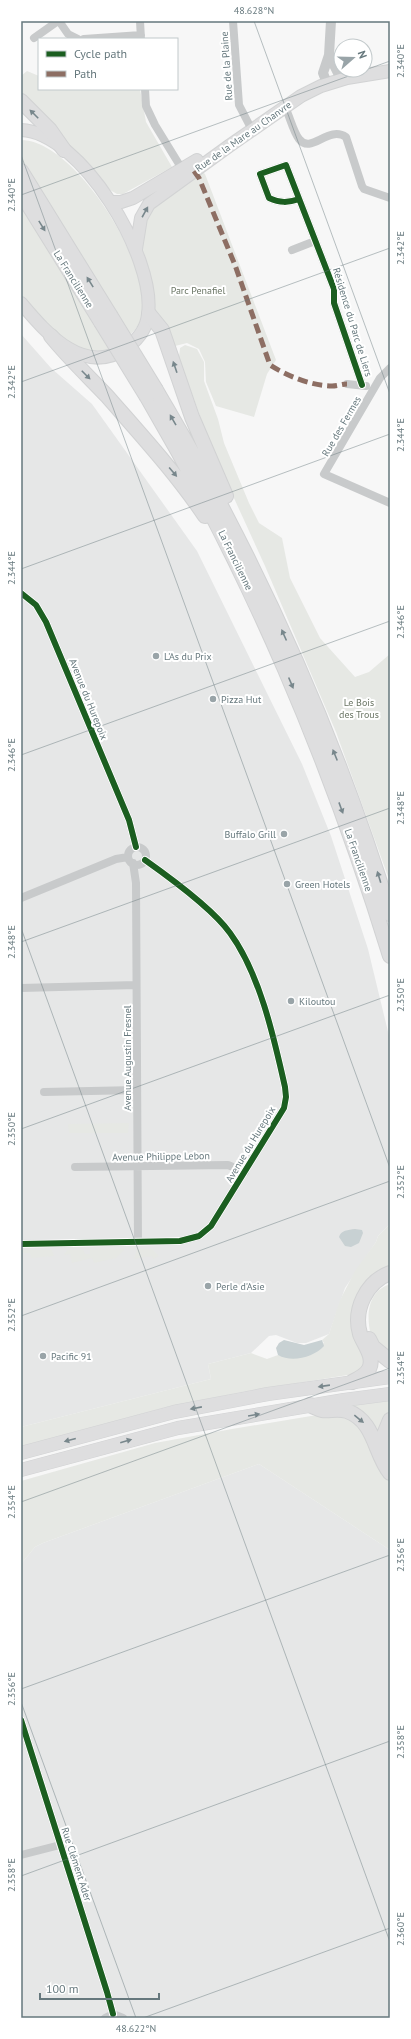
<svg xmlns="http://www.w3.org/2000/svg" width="411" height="2039" font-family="'PT Sans',sans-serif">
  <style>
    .built { fill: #e6e7e7 }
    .green { fill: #e6e8e4 }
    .water { fill: #c8d1d3 }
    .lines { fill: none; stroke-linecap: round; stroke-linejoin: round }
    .secondary-casing { stroke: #d2d3d4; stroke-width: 14 }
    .primary-casing { stroke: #d2d3d4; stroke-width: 14 }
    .trunk-casing { stroke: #d1d2d3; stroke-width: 16 }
    .minor { stroke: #c8cacb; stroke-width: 8 }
    .tertiary { stroke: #c8cacb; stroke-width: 10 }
    .secondary { stroke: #dededf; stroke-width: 12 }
    .primary { stroke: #dededf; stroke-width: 13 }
    .trunk { stroke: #dededf; stroke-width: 14 }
    .trunk-bridge-casing { stroke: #d1d2d3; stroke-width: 16; stroke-linecap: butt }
    .trunk-bridge { stroke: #dededf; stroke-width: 14 }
    .quiet { stroke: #8d6e63; stroke-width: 5; stroke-dasharray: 10 5; stroke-linecap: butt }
    .cycleway-casing { stroke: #fff; stroke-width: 8 }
    .cycleway { stroke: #1b5e20; stroke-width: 6 }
    .oneway { fill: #78878c }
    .ticks { fill: none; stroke: #66787d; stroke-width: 1; stroke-opacity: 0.45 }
    .poi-dot { fill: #99a4a8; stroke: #fff; stroke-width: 1.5 }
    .labels { text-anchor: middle; stroke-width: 4; stroke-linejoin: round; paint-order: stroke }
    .street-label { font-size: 10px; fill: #66787d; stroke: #fff }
    .park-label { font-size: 10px; fill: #6b7665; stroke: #fff }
    .poi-label { font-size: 10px; fill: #66787d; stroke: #fff; text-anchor: start }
    .neatline { fill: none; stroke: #66787d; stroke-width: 1.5 }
    .ticks-label { font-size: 10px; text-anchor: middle; fill: #66787d }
  </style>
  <rect width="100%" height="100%" fill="#f7f7f7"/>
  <path class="built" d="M21 334 51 368 92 404 197 551 302 764 331 836 368 949 390 1040V1224L378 1236 376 1242 345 1288 329 1334 306 1343H297L276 1335 269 1336 251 1353 208 1364 211 1379 21 1427Z
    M259 1464 390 1550V2018H21V1564L35 1547 43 1543Z"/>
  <path class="green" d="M27 71 39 76V89H140L146 122 172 167 123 194H117L110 190 21 96V76Z
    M21 140C75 140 152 264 142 314 140 327 131 335 121 342 117 345 113 349 108 351 78 364 38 316 21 296Z
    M199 169 205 174 276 360 267 374 254 417 216 406 206 382 205 362 199 349 187 343 171 347 154 311 142 246 143 230 151 209Z
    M185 345 197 349 204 362V381L218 419 224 443 249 503 259 523 282 538 290 578 320 638 355 677 369 672 390 654V882L336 732 265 566 212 450 179 357 180 348Z
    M129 1123 128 1133H69L68 1124Z
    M390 1224V1267L359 1292 364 1364 360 1370 354 1374 242 1392 163 1408 21 1447V1427L211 1379 208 1364 251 1353 267 1359 278 1355 291 1358 324 1343 322 1340 329 1334 340 1300 355 1271 376 1242 378 1236Z
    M125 1249 116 1258 94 1263 92 1258 72 1263 70 1254 64 1255 67 1250H83L85 1254H90V1250Z
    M137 1249H152L159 1256 153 1259 152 1256 134 1259Z
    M21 1250H52L54 1256 31 1258 30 1253H21Z
    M390 1284V1353L371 1336C366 1316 367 1292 390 1284Z
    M390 1399V1414L382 1430 377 1431 351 1406 354 1404Z
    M327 1415C336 1417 347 1417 354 1422 369 1433 378 1463 387 1479L390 1482V1550L259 1464 43 1543 35 1547 21 1564V1481L155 1443 232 1429 311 1416Z"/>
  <path class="water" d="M355 1229 362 1230 363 1233 359 1243 351 1247 345 1246 339 1237C341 1230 348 1230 355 1229Z
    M284 1340 304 1345 322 1340 324 1346C314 1357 292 1363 278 1355L276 1348 279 1343Z"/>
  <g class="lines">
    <g class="secondary-casing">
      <path id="secondary" d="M21 130C81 132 156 258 148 314 147 328 138 339 128 347 85 378 47 334 21 303
        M111 202H121L133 198 197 160
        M136 249 141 218 149 204 229 146 301 96 321 86 347 78 390 71"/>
    </g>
    <g class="primary-casing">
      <path id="primary" d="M21 1453 174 1412 268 1394 390 1377
        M21 1470 178 1428 344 1400 390 1394"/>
    </g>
    <g class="trunk-casing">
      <path id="trunk" d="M21 101 50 130 64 150
        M21 171 110 315
        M21 193 101 322
        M149 314 162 330 192 417 226 496
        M51 336C68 357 88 376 107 396 141 435 176 473 205 516
        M156 390C178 428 200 465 220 504 289 635 347 773 390 914
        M147 397C252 576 329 758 390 956
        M369 1339 373 1347 390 1361
        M352 1382C358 1379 366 1375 369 1369 375 1357 364 1345 360 1334 353 1310 366 1282 390 1273
        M310 1405C314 1407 318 1409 322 1410 330 1411 338 1408 347 1411 375 1421 374 1453 390 1473
        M385 1453 383 1437 390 1420"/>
    </g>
    <path class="minor" d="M59 21 68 34 78 39
      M140 21 141 39
      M233 21 239 105 252 130
      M34 38 58 21
      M84 39 141 35
      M145 89 146 106 155 125 182 169
      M285 107C290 117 293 131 299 139 311 155 328 125 346 137L362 186 364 189 390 198
      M299 199C288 203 280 203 269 198L260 174 286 165 334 289V303L362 385
      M292 250 315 241
      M390 368 380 378 324 474 390 503
      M347 384 366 386
      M21 593 36 605 46 622 129 820 136 847
      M128 856a9 9 0 1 1 18 0a9 9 0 1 1-18 0Z
      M133 863 136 883 138 1242
      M21 898 116 859 128 857
      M21 988 136 985
      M44 1092 137 1090
      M75 1167 228 1165 245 1172
      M21 1244 180 1241 199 1236 211 1226 284 1108 286 1097 285 1087C274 1038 260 974 230 933 213 909 169 877 145 860
      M21 1720 107 1992 113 2014
      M21 1855 60 1845
      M105 2018 113 2014 123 2018"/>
    <path class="tertiary" d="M329 55 338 73
      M325 78 323 73 329 55 331 21"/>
    <use href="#secondary" class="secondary"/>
    <use href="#primary" class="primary"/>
    <use href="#trunk" class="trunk"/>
    <g class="trunk-bridge-casing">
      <path id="trunk-bridge" d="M110 315 156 390
        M101 322 147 397"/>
    </g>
    <use href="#trunk-bridge" class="trunk-bridge"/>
    <path class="quiet" d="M194 171 199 178 235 265 270 365C287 376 312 386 332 386 337 386 342 384 347 384"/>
    <g class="cycleway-casing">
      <path id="cycleway" d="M299 199C288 203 280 203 269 198L260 174 286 165 334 289V303L362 385
        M21 593 36 605 46 622 129 820 136 847
        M21 1244 180 1241 199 1236 211 1226 284 1108 286 1097 285 1087C274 1038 260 974 230 933 213 909 169 877 145 860
        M21 1720 107 1992 113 2014"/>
    </g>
    <use href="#cycleway" class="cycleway"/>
  </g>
  <defs><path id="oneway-solid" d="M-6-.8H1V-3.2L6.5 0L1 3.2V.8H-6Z"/></defs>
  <g class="oneway">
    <use href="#oneway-solid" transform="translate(34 114) rotate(-135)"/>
    <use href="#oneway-solid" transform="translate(145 212) rotate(-61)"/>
    <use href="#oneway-solid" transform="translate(42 226) rotate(58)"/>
    <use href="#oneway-solid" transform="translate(90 282) rotate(-122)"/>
    <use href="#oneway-solid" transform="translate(175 367) rotate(-109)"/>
    <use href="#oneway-solid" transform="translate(86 375) rotate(45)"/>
    <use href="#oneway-solid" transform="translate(173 420) rotate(-120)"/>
    <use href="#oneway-solid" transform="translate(173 472) rotate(50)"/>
    <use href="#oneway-solid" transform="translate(284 635) rotate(-114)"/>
    <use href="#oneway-solid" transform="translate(291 683) rotate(67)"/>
    <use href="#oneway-solid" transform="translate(335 755) rotate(-112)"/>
    <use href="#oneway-solid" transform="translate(341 808) rotate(70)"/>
    <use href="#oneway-solid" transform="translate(379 877) rotate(-107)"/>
    <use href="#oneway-solid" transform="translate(324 1386) rotate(172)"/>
    <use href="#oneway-solid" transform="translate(196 1408) rotate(169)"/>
    <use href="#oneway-solid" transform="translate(254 1415) rotate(-10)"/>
    <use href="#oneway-solid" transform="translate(359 1419) rotate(39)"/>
    <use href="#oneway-solid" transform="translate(70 1440) rotate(165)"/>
    <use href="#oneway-solid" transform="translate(126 1441) rotate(-16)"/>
  </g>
  <path class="ticks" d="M254 21 390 394M21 155 390 1168M21 195 390 61M21 382 390 248M21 569 390 434M21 755 390 621M21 928 390 1942M21 942 390 808M21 1129 390 995M21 1316 390 1181M21 1502 390 1368M21 1689 390 1555M21 1702 136 2018M21 1876 390 1741M143 2018 390 1928"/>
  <g class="poi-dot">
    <circle cx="156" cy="656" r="4"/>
    <circle cx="213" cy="699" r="4"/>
    <circle cx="284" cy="834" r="4"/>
    <circle cx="287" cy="884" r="4"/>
    <circle cx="291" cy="1001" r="4"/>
    <circle cx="208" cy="1286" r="4"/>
    <circle cx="43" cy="1356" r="4"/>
  </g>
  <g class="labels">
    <g class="street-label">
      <text transform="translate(226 66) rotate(-94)" y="4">Rue de la Plaine</text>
      <text transform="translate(243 136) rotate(-35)" y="4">Rue de la Mare au Chanvre</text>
      <text transform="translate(74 279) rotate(58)" y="4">La Francilienne</text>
      <text transform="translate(353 322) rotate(73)" y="4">Résidence du Parc de Liers</text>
      <text transform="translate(341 426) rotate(-60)" y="4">Rue des Fermes</text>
      <text transform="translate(236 560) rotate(64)" y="4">La Francilienne</text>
      <text transform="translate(89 699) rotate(68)" y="4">Avenue du Hurepoix</text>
      <text transform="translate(359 860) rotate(71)" y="4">La Francilienne</text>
      <text transform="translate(127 1058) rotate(-90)" y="4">Avenue Augustin Fresnel</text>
      <text transform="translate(250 1144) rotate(-59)" y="4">Avenue du Hurepoix</text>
      <text transform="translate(161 1156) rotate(-1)" y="4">Avenue Philippe Lebon</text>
      <text transform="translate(77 1864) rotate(72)" y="4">Rue Clément Ader</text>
    </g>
    <g class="park-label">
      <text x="198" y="294">Parc Penafiel</text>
      <text x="359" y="706">Le Bois<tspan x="359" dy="12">des Trous</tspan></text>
    </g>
    <g class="poi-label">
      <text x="164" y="660">L'As du Prix</text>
      <text x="221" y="703">Pizza Hut</text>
      <text x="276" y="838" text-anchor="end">Buffalo Grill</text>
      <text x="295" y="888">Green Hotels</text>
      <text x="299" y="1005">Kiloutou</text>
      <text x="216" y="1290">Perle d'Asie</text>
      <text x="51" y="1360">Pacific 91</text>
    </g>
  </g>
  <rect width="411" height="2039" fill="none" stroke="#ffffff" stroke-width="44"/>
  <rect x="38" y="38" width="140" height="52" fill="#ffffff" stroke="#c2c9cb"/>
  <rect x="46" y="51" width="20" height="6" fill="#1b5e20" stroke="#c2c9cb"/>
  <text x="74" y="58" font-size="12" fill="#66787d">Cycle path</text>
  <rect x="46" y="71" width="20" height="6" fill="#8d6e63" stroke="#c2c9cb"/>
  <text x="74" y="78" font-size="12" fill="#66787d">Path</text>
  <g transform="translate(353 58) rotate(70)"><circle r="19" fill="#ffffff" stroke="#c2c9cb"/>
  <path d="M0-3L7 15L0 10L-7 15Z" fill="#99a4a8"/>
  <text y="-6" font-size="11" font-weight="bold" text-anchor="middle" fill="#66787d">N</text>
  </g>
  <path d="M40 1993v6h119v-6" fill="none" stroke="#66787d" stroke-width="2"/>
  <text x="46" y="1993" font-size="12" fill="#66787d" stroke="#ffffff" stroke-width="3" paint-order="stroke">100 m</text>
  <rect x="22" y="22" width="367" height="1995" class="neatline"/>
  <g class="ticks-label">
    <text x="254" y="14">48.628°N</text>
    <text transform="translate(400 61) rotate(-90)" y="4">2.340°E</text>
    <text transform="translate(11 195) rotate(-90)" y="4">2.340°E</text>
    <text transform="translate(400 248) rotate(-90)" y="4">2.342°E</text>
    <text transform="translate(11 382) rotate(-90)" y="4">2.342°E</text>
    <text transform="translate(400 435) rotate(-90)" y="4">2.344°E</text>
    <text transform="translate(11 568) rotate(-90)" y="4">2.344°E</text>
    <text transform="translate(400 622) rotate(-90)" y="4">2.346°E</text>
    <text transform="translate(11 755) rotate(-90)" y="4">2.346°E</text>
    <text transform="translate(400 808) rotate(-90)" y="4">2.348°E</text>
    <text transform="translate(11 942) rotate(-90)" y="4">2.348°E</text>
    <text transform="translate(400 995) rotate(-90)" y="4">2.350°E</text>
    <text transform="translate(11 1129) rotate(-90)" y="4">2.350°E</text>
    <text transform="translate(400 1182) rotate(-90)" y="4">2.352°E</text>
    <text transform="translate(11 1315) rotate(-90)" y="4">2.352°E</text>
    <text transform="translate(400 1368) rotate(-90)" y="4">2.354°E</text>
    <text transform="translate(11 1502) rotate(-90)" y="4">2.354°E</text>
    <text transform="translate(400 1555) rotate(-90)" y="4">2.356°E</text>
    <text transform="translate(11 1689) rotate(-90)" y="4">2.356°E</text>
    <text transform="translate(400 1742) rotate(-90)" y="4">2.358°E</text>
    <text transform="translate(11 1875) rotate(-90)" y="4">2.358°E</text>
    <text transform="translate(400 1929) rotate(-90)" y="4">2.360°E</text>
    <text x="136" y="2032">48.622°N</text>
  </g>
</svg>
